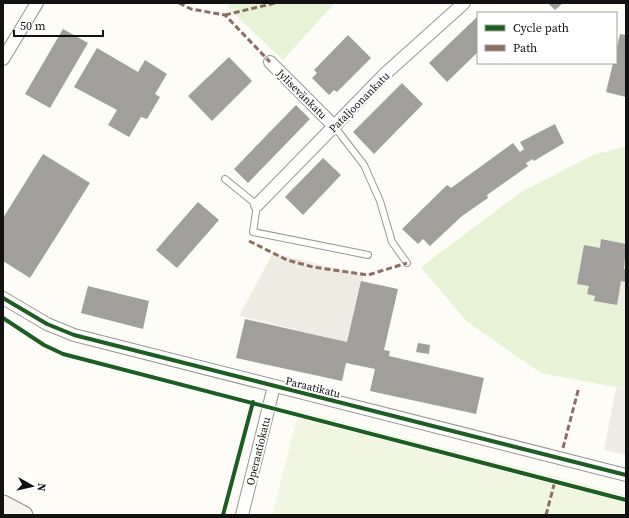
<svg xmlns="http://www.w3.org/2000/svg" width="629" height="518" font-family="'Source Serif 4',serif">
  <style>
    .green { fill: #e7f3d7 }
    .pitch { fill: #f0f6e1 }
    .plaza { fill: #edebe2 }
    .building { fill: #a19f9c }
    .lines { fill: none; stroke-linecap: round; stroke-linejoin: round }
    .lane-casing { stroke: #979795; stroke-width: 8 }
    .street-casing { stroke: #979795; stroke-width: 14 }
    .secondary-casing { stroke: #8e8d8b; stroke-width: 19 }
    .lane { stroke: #fffffe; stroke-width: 6 }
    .street { stroke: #fffffe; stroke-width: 12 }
    .secondary { stroke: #f6f4eb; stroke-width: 17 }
    .quiet { stroke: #8d6e63; stroke-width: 3; stroke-dasharray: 6 3; stroke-linecap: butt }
    .cycleway-casing { stroke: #fff; stroke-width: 6 }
    .cycleway { stroke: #1b5e20; stroke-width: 4 }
    .labels { text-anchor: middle; stroke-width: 4; stroke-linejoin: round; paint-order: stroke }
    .street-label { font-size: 11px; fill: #111; stroke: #fff }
  </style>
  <rect width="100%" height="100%" fill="#fdfcf7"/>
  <path class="green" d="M228 3H335L283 60 229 9Z
    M626 146V389L541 373 466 321 421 267 521 192 593 155Z"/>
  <path class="pitch" d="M299 411 626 495V515H272Z"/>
  <path class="plaza" d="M273 253 364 275 347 342 239 316Z
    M621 281 626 282V307L617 305Z
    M616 388 626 389V455L604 450Z"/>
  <path class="building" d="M548 3H563L555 10Z
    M477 17 478 52 447 82 429 63Z
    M63 29 88 43 50 108 25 94Z
    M620 34 626 35V97L606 92 613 63H616V51Z
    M348 35 371 58 337 92 334 90 329 95 312 78 317 73 314 70Z
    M97 48 138 72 145 60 167 74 155 94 160 97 147 119 141 117 129 137 108 125 117 110 74 87Z
    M229 57 252 81 212 121 188 96Z
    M402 83 423 104 374 154 353 132Z
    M296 105 310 119 248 183 234 169Z
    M555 124 564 143 534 161 533 159 526 163 528 166 487 195 488 198 462 216 430 246 423 239 418 244 402 229 447 185 451 188 513 143 520 152 524 149 520 142Z
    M43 154 90 183 30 278 3 261V218Z
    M323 158 341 175 303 215 285 197Z
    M198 202 219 220 177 268 156 250Z
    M601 239 626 244 624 269H626V282L621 281 617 305 594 301 595 296 587 294 589 286 577 284 584 245 600 248Z
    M361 281 398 289 384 350 390 351 389 356 484 378 476 414 370 391 375 369 346 363 342 381 236 358 245 319 347 342Z
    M88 286 149 301 143 329 81 313Z
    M418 343 430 345 429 354 416 352Z"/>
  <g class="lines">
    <g class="lane-casing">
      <path id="lane" d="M334 126 364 165 380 201 392 242 407 263
        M225 179 257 205 253 232 368 255"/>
    </g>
    <g class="street-casing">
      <path id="street" d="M3 59 37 3
        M270 62 334 126
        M257 205 386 73 464 3
        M3 298 47 324 74 335 626 475
        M242 515 274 386"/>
    </g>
    <g class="secondary-casing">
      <path id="secondary" d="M3 504 24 515"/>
    </g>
    <use href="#lane" class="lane"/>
    <use href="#street" class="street"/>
    <use href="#secondary" class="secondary"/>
    <path class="quiet" d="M179 3 191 9 225 15 270 62
      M225 15 275 3
      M249 241 287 260 313 267 368 275 407 263
      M563 448 579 387
      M546 515 555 481"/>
    <g class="cycleway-casing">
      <path id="cycleway" d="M3 298 47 324 74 335 626 475
        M3 318 44 345 63 354 626 500
        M223 515 253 402"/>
    </g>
    <use href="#cycleway" class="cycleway"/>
  </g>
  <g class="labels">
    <g class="street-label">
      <text transform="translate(302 94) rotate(45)" y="4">Jylisevänkatu</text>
      <text transform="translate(359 102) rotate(-45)" y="4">Pataljoonankatu</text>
      <text transform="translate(313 387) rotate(14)" y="4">Paraatikatu</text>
      <text transform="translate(258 451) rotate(-76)" y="4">Operaatiokatu</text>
    </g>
  </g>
  <rect width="629" height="518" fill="none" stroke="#111111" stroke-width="8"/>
  <rect x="477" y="12" width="140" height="52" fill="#ffffff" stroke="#a0a0a0"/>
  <rect x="485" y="25" width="20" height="6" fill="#1b5e20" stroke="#a0a0a0"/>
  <text x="513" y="32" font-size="12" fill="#111111">Cycle path</text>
  <rect x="485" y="45" width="20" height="6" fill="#8d6e63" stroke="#a0a0a0"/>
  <text x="513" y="52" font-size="12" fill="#111111">Path</text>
  <g transform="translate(32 486) rotate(98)" stroke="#ffffff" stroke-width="3" paint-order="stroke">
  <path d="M0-3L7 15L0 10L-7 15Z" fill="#111111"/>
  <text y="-6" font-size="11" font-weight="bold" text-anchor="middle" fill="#111111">N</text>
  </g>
  <path d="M14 30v6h89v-6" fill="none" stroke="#111111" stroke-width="2"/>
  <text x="20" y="30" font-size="12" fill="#111111" stroke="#ffffff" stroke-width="3" paint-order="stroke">50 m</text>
</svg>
